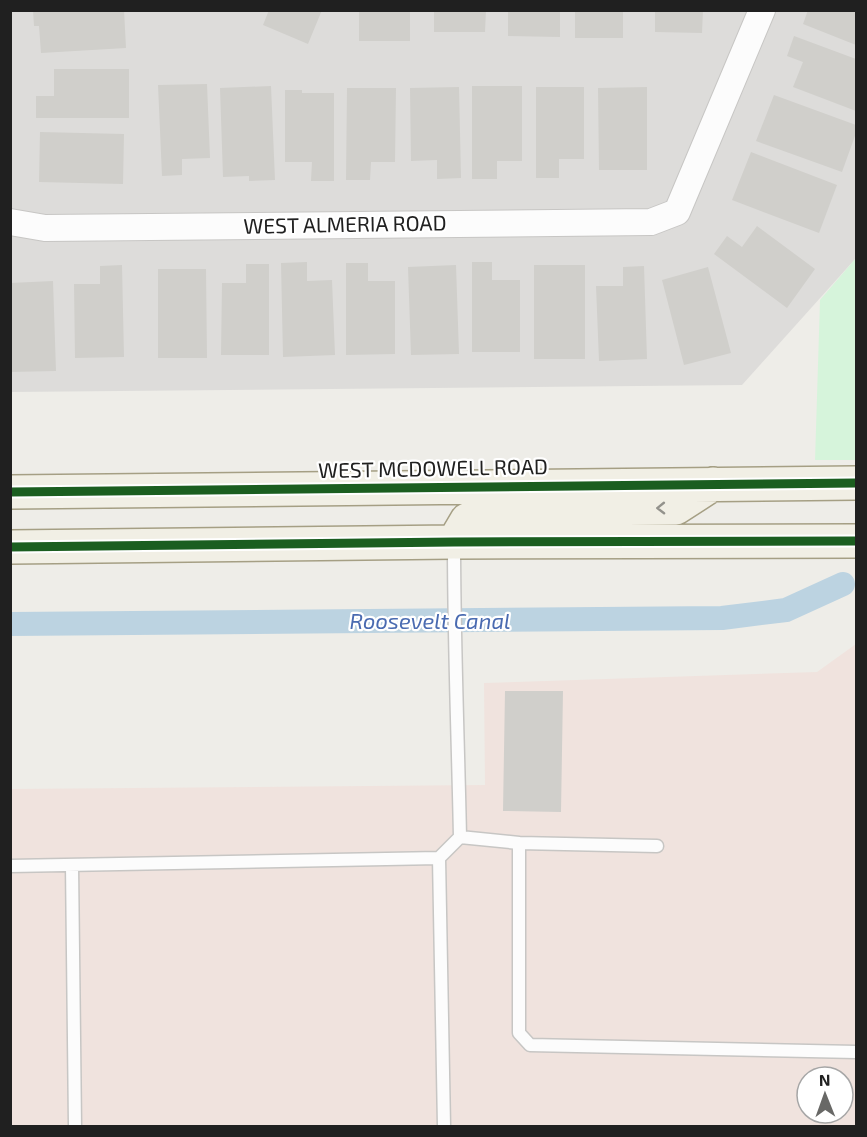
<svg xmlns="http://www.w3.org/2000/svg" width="867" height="1137" font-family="'Exo 2',sans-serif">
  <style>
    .residential { fill: #dddcda }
    .commercial { fill: #f0e3de; fill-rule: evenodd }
    .park { fill: #d6f4db }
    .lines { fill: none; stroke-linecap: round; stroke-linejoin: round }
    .canal { stroke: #bcd3e1; stroke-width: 24 }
    .building { fill: #d0cfcb }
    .lane-casing { stroke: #c7c6c4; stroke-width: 15 }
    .street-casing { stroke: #c7c6c4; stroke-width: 28 }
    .primary-casing { stroke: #a59f84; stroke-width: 36 }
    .lane { stroke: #fcfcfc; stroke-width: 12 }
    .street { stroke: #fcfcfc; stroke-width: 26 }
    .primary { stroke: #f1efe5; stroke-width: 33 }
    .cycleway-casing { stroke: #fff; stroke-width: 13 }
    .cycleway { stroke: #1b5e20; stroke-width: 9 }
    .oneway { stroke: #93928c }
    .labels { text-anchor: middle; stroke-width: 4.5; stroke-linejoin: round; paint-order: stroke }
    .street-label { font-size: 21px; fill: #202020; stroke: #fff }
    .water-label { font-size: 22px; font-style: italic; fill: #4a6bb1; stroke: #fff }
  </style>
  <rect width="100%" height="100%" fill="#eeede8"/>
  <path class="residential" d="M10 11H856V258L742 385 11 392Z"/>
  <path class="commercial" d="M856 644V1126H11L10 789 485 785 484 683 817 672ZM807 1077H843V1113H807Z"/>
  <path class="park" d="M856 258V460H815L820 300Z"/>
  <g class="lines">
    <path class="canal" d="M10 624 722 618 786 610 843 584"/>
  </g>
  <path class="building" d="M33 10H124L126 48 41 53 39 26H34Z
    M269 10H322L308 44 263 25Z
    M359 10H410V41H359Z
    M434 10H486L485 32H434Z
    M508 10H560V37L508 36Z
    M575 10H623V38H575Z
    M655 10H703L702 33 655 32Z
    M808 10H856V45L803 24Z
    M794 36 856 59V111L793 87 803 62 787 56Z
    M54 69H129V118H36V96H54Z
    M207 84 210 158 182 159V175L162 176 158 85Z
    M271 86 275 180 249 181V176L223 177 220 88Z
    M472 86H522V161H497V179H472Z
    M459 87 461 178 437 179V160L411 161 410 88Z
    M536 87H584V159H559V178H536Z
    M647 87V170H599L598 88Z
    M347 88H396L395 162H371L370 180H346Z
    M285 90H302V93H334V181H311L312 162H285Z
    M774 95 856 125V133L842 172 756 141Z
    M40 132 124 134 123 184 39 182Z
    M751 152 837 185 819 233 732 200Z
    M757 226 815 269 787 308 714 254 727 236 742 247Z
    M307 262V281L332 280 335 355 283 357 281 263Z
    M472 262H492V280H520V352H472Z
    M346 263H368V281H395V354L346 355Z
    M246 264H269V355H221L222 283H246Z
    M122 265 124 357 75 358 74 284H100V266Z
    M456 265 459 354 411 355 408 267Z
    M534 265H585V359H534Z
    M644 266 647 359 599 361 596 286H623V267Z
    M708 267 731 353 684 365 662 280Z
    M158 269H206L207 358H158Z
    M53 281 56 371 10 372V283Z
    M505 691H563L561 812 503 811Z"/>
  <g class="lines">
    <g class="lane-casing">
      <path id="lane" d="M454 544C454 641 458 739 460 837L519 843V1033L530 1045 856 1052
        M519 843 657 846
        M439 858 444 1126
        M72 865 75 1126
        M10 866 439 858 460 837"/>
    </g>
    <g class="street-casing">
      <path id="street" d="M10 222 45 228 651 222 677 212 762 10"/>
    </g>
    <g class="primary-casing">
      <path id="primary" d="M10 492 856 483
        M454 542 467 520 490 510 676 508 713 484
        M10 547 454 542 856 541"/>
    </g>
    <use href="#lane" class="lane"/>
    <use href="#street" class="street"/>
    <use href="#primary" class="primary"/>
    <g class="cycleway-casing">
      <path id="cycleway" d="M10 492 856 483
        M10 547 454 542 856 541"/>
    </g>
    <use href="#cycleway" class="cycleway"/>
  </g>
  <defs><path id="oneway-chevron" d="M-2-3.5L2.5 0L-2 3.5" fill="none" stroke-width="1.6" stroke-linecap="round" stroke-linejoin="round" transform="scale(1.5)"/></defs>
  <use class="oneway" href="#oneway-chevron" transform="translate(661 508) rotate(179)"/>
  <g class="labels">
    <g class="street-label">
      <text transform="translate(345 225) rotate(-1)" y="7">WEST ALMERIA ROAD</text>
      <text transform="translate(433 469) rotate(-1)" y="7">WEST MCDOWELL ROAD</text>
    </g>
    <g class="water-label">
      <text x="430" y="629">Roosevelt Canal</text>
    </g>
  </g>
  <rect width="867" height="1137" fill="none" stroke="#202020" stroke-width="24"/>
  <g transform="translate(825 1095) rotate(359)"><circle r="28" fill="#ffffff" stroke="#a6a6a6" stroke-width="1.5"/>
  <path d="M0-4.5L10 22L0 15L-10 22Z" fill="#686866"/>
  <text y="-9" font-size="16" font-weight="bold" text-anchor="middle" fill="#202020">N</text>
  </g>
</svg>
